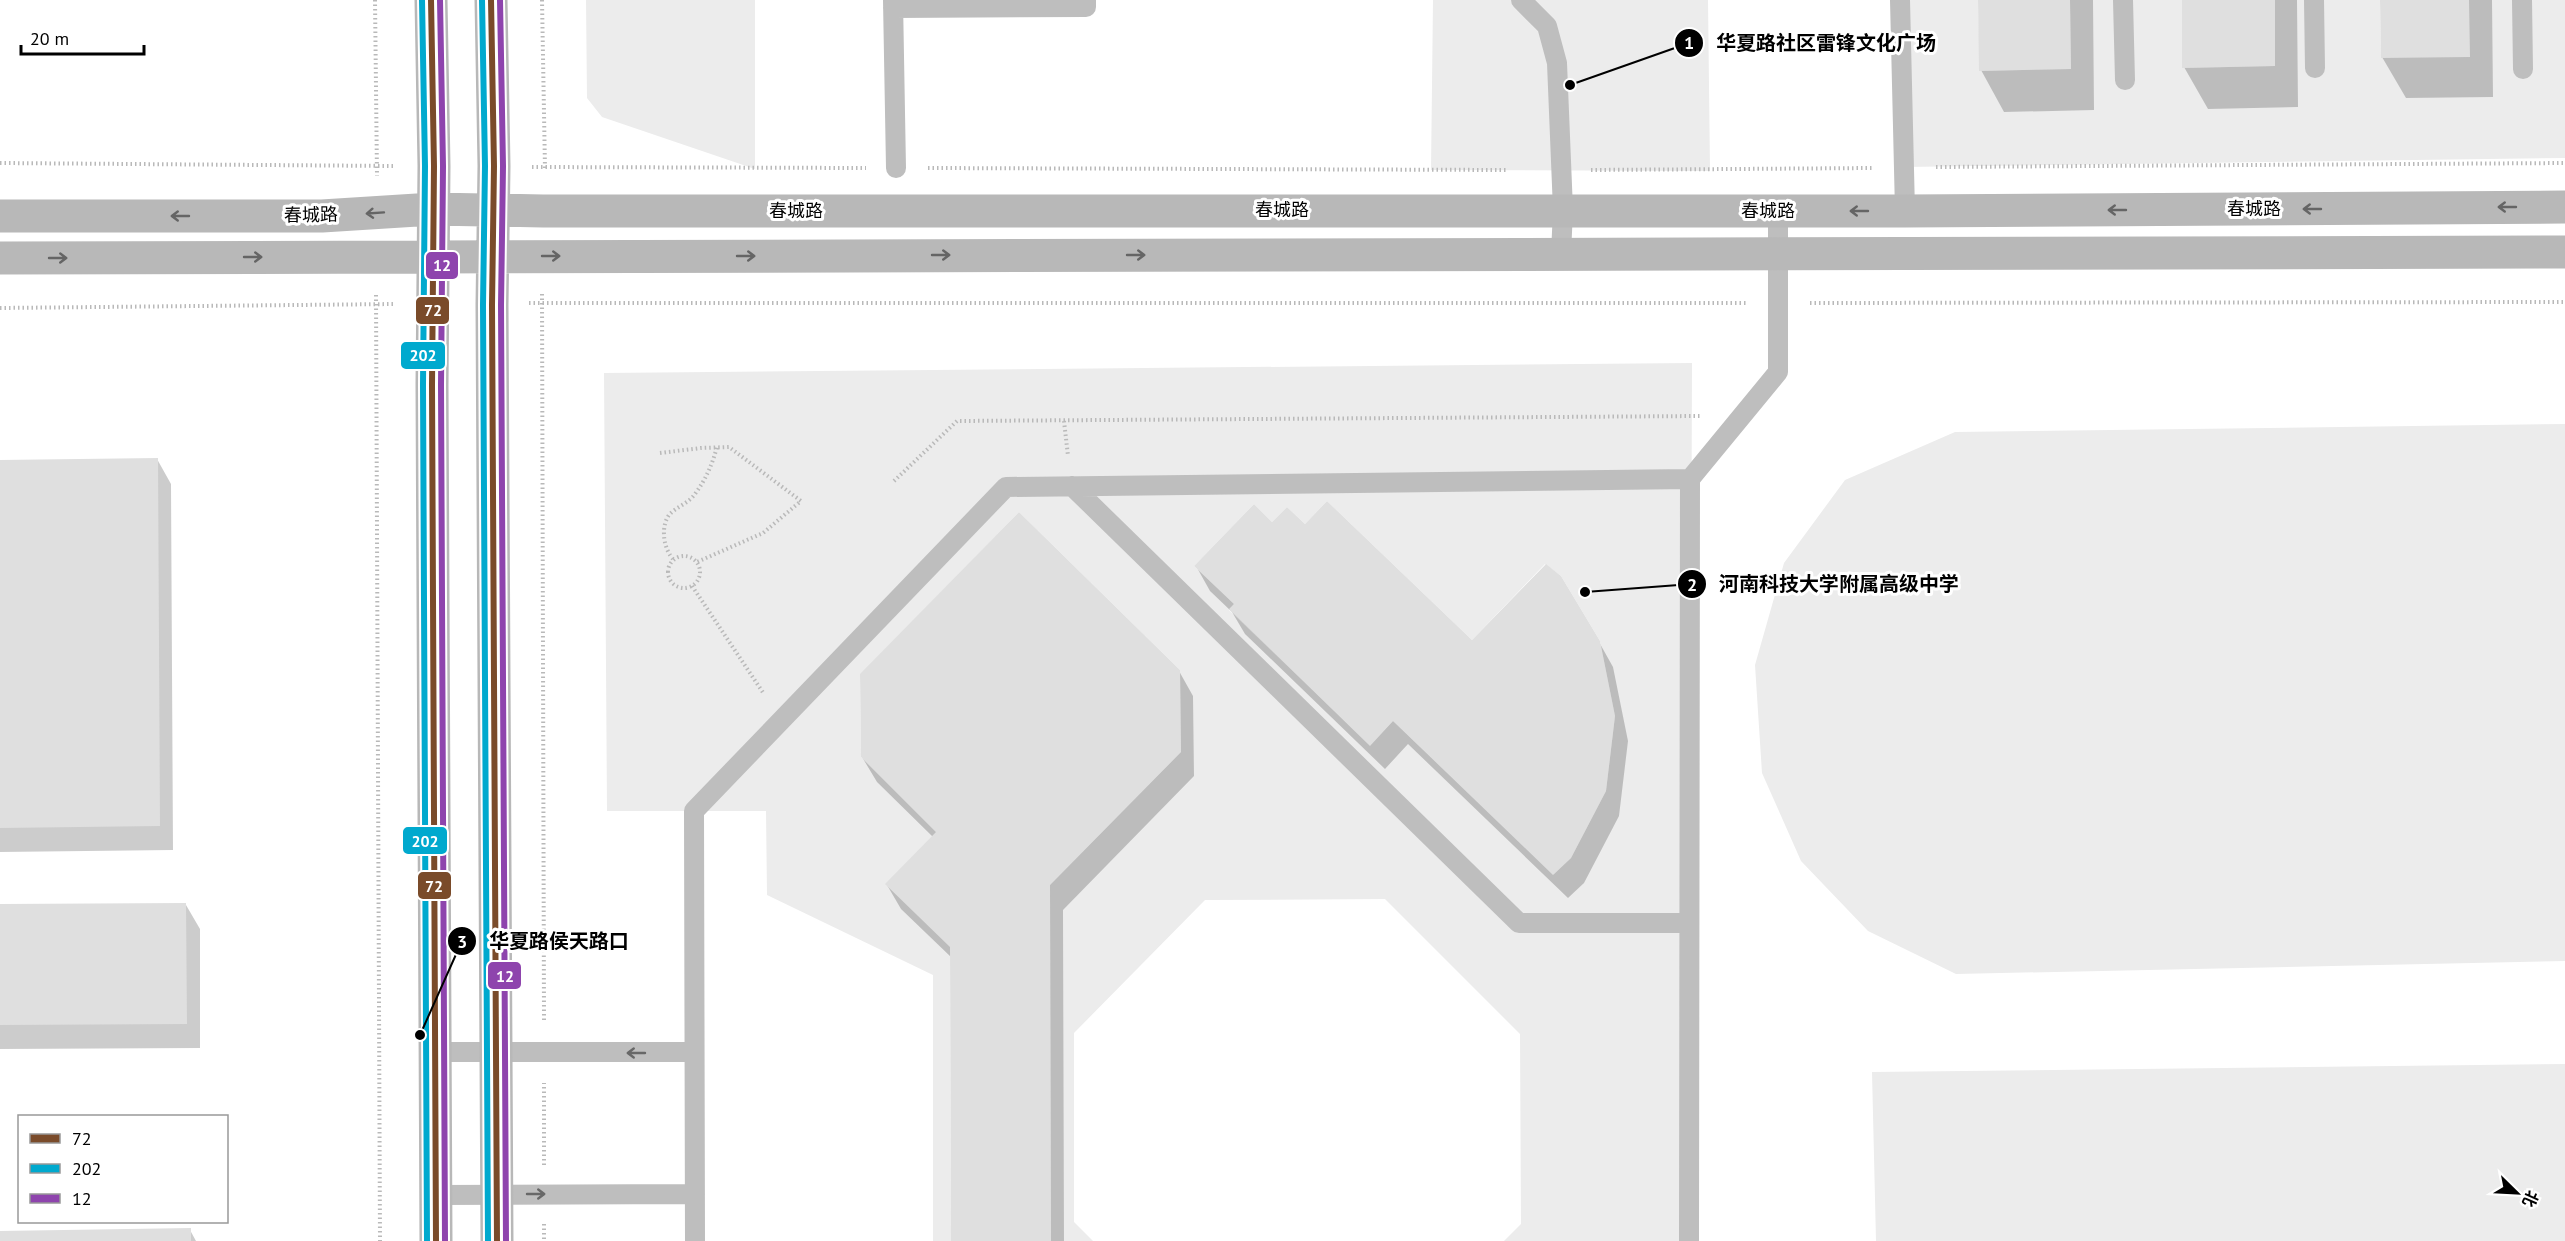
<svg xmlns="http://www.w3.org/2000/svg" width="2565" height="1241" font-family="'PT Sans','Noto Sans SC',sans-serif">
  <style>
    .green { fill: #ececec; fill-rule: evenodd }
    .shadow { fill: #0003 }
    .building { fill: #dfdfdf }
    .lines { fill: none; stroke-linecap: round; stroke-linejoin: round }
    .path { stroke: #b9b9b9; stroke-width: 4; stroke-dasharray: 1.5 3; stroke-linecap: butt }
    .lane { stroke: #bebebe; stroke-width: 20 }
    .secondary { stroke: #b8b8b8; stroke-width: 33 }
    .bus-1-casing { stroke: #fff; stroke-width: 10 }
    .bus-2-casing { stroke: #fff; stroke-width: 10 }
    .bus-3-casing { stroke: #fff; stroke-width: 10 }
    .bus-1 { stroke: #7a4b2a; stroke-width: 6 }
    .bus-2 { stroke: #00a9ce; stroke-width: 6 }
    .bus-3 { stroke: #8e44ad; stroke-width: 6 }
    .oneway { stroke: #656565 }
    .oneway2 { stroke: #686868 }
    .labels { text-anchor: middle; stroke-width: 6; stroke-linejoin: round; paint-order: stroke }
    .street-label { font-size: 18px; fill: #000; stroke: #fff }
    .leader { fill: none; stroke: #000; stroke-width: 2 }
    .callout-dot { fill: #000; stroke: #fff; stroke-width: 2 }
    .mark-label { font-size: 18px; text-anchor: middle; font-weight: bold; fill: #fff }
    .callout-label { font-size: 20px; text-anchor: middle; font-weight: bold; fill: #000; stroke: #fff; stroke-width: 6; stroke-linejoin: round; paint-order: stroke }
    .line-badge { stroke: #fff; stroke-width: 2 }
    .badge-label { font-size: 16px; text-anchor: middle; font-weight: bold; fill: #fff }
  </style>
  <rect width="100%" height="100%" fill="#fff"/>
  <path class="green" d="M586 0H755V169L602 117 587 98Z
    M1433 0H1708L1710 171 1431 170Z
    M1901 0H1978L1980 71 2071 69 2070 0H2182L2183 68 2275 66V0H2380L2381 57 2469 56V0H2565V158L1903 167Z
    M1692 363 1689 1241H1504L1521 1224 1520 1034 1385 899 1205 900 1074 1033V1222L1093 1241H1051L1050 885 1181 752 1180 670 1019 512 860 675 861 757 936 832 950 947 951 1241H933V975L767 895 766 811H607L604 373ZM1327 501 1472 640 1545 564 1561 576 1600 641 1615 716 1606 791 1571 858 1554 874 1393 721 1370 745 1229 610 1234 604 1194 566 1254 504 1272 522 1287 507 1305 524Z
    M2565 424V961L1956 974 1868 931 1801 861 1762 773 1755 665 1784 563 1845 480 1955 432Z
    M2565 1064V1241H1876L1872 1072Z"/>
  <path class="shadow" d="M1980 0H2093L2094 110 2004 112 1981 70Z
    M2183 0H2297L2298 107 2208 109 2184 67Z
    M2382 0H2492L2493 97 2406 98 2382 57Z
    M157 459 171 484 173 850 0 852V461Z
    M1272 524 1305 527 1472 642H1599L1613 667 1628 741 1619 816 1584 883 1568 898 1408 744 1385 769 1245 634 1232 612 1210 591 1196 566Z
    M1179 671 1193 696 1194 776 1063 910 1064 1241H953L952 958 901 909 887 885 933 837 877 782 862 757Z
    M186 905 200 929V1048L0 1049V906Z
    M190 1230 196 1241H0V1232Z"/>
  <path class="building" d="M1978 0H2070L2071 69 1979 71Z
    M2182 0H2275V66L2182 68Z
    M2380 0H2469L2470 57 2381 58Z
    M158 458 160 826 0 828V460Z
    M1327 501 1472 640 1546 564 1561 576 1600 641 1615 716 1606 791 1571 858 1553 875 1393 721 1370 746 1229 609 1234 604 1194 566 1254 504 1272 522 1287 507 1305 524Z
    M1019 512 1180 670 1181 752 1050 885 1051 1241H951L950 947 885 884 936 832 861 757 860 674Z
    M186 903 187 1024 0 1025V904Z
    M191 1228V1241H0V1231Z"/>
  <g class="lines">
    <path class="path" d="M375 0 377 176
      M542 0 545 169
      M0 163 395 166
      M532 167 866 168
      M1936 167 2565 163
      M928 168 1508 170
      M1591 170 1874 168
      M542 294 544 1021
      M376 295 380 1241
      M529 303H1748
      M1810 303 2565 302
      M0 308 395 304
      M1064 421 1068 456
      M660 453 701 448 729 447 801 501 763 533 697 562
      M894 481 957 421 1700 416
      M668 572a16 16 0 1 1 32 0a16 16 0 1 1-32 0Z
      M673 559C664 549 660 528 669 515 676 507 689 503 695 494 706 479 712 465 717 447
      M692 586 764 694
      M544 1165V1083
      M544 1224V1241"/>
    <path class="lane" d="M893 0 896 168
      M1521 0 1547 26 1557 63 1563 210 1561 254
      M1900 0 1905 211
      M2123 0 2125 80
      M2314 0 2315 68
      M2522 0 2523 69
      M893 8 1086 7V0
      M1690 479 1778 372V211
      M1072 486 1519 923H1689
      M435 1052H694
      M436 1195 695 1194
      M695 1241 694 811 1006 487 1690 479 1689 1241"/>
    <path class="secondary" d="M431 0 434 166 432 385 436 1241
      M491 0 494 166 492 305 497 1241
      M0 216H322L433 209 543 211H1905L2565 207
      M0 258 2565 252"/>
    <g class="bus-1-casing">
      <path id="bus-1" d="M431 0 434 166 432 385 436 1241
        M491 0 494 166 492 305 497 1241"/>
    </g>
    <g class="bus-2-casing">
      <path id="bus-2" d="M422 0 425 166 423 385 427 1241
        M482 0 485 166 483 305 488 1241"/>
    </g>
    <g class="bus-3-casing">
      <path id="bus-3" d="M440 0 443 166 441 385 445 1241
        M500 0 503 166 501 305 506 1241"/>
    </g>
    <use href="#bus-1" class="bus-1"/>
    <use href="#bus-2" class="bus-2"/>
    <use href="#bus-3" class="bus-3"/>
  </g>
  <defs><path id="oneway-shaft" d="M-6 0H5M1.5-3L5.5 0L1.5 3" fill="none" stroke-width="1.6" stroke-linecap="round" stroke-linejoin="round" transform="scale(1.5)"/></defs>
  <g class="oneway">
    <use href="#oneway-shaft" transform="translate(2507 207) rotate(180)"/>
    <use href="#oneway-shaft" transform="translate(2312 209) rotate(180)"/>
    <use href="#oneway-shaft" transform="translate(2117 210) rotate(180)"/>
    <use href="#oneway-shaft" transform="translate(1859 211) rotate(-180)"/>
    <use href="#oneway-shaft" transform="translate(375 213) rotate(176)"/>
    <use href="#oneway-shaft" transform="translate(180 216) rotate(180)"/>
    <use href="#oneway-shaft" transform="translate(941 255)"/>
    <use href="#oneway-shaft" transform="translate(1136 255)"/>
    <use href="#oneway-shaft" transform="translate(551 256)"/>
    <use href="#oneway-shaft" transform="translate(746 256)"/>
    <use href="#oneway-shaft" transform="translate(253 257)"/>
    <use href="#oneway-shaft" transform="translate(58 258)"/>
  </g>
  <g class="oneway2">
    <use href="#oneway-shaft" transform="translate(636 1053) rotate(-180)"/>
    <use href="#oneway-shaft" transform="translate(536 1194)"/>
  </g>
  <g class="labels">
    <g class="street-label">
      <text x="2254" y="215">春城路</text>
      <text x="1282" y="216">春城路</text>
      <text x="796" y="217">春城路</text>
      <text x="1768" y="217">春城路</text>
      <text transform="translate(311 215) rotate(-1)" y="6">春城路</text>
    </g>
  </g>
  <path class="leader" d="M1570 85L1689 43M1585 592L1692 584M420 1035L462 941"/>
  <g class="callout-dot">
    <circle cx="1570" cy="85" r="6"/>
    <circle cx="1585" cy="592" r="6"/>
    <circle cx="420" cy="1035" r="6"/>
    <circle cx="1689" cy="43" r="15"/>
    <circle cx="1692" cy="584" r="15"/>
    <circle cx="462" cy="941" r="15"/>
  </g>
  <g class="mark-label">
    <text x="1689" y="49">1</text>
    <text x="1692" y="591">2</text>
    <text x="462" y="948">3</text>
  </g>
  <g class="callout-label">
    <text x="1826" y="50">华夏路社区雷锋文化广场</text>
    <text x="1839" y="591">河南科技大学附属高级中学</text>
    <text x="559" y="948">华夏路侯天路口</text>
  </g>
  <g class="line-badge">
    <rect x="425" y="251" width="34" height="29" rx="6" fill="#8e44ad"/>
    <rect x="415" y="296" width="35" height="29" rx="6" fill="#7a4b2a"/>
    <rect x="400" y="341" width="46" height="29" rx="6" fill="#00a9ce"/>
    <rect x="402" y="826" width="46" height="29" rx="6" fill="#00a9ce"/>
    <rect x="417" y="871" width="35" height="29" rx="6" fill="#7a4b2a"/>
    <rect x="487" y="961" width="35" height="29" rx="6" fill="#8e44ad"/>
  </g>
  <g class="badge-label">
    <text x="442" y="271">12</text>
    <text x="433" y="316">72</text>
    <text x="423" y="361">202</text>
    <text x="425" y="847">202</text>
    <text x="434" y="892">72</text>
    <text x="505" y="982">12</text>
  </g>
  <rect x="18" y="1115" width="210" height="108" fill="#ffffff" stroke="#999999" stroke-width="1.5"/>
  <rect x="30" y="1134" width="30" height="9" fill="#7a4b2a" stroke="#999999" stroke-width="1.5"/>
  <text x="72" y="1145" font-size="18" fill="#000000">72</text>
  <rect x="30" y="1164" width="30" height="9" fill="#00a9ce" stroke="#999999" stroke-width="1.5"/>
  <text x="72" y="1175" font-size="18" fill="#000000">202</text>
  <rect x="30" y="1194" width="30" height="9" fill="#8e44ad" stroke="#999999" stroke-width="1.5"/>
  <text x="72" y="1205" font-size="18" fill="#000000">12</text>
  <g transform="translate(2517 1193) rotate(114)" stroke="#ffffff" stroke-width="4.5" paint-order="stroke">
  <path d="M0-4.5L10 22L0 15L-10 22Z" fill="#000000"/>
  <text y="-9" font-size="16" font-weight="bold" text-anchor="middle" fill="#000000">北</text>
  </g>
  <path d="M21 45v9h123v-9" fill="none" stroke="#000000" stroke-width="3"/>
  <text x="30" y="45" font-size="18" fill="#000000" stroke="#ffffff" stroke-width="4.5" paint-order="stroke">20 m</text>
</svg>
